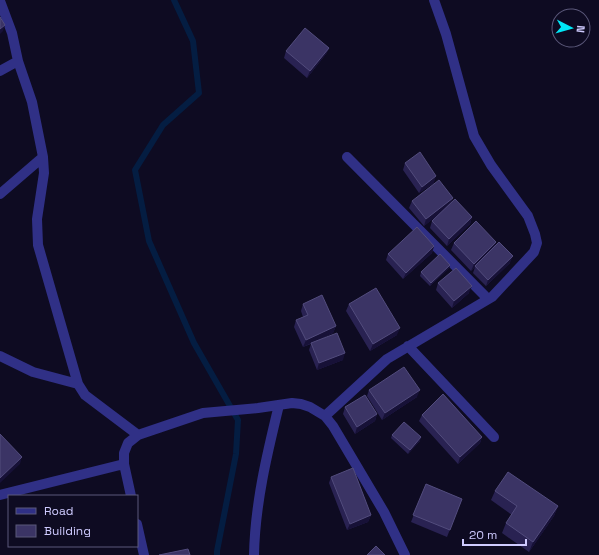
<svg xmlns="http://www.w3.org/2000/svg" width="599" height="555" font-family="'Space Grotesk',sans-serif">
  <style>
    .lines { fill: none; stroke-linecap: round; stroke-linejoin: round }
    .stream { stroke: #041d42; stroke-width: 6 }
    .minor { stroke: #303086; stroke-width: 10 }
    .wall { fill: #292252 }
    .shaded-wall { fill: #171137 }
    .building { fill: #3b3465; stroke: #524c7d }
  </style>
  <rect width="100%" height="100%" fill="#0e0b22"/>
  <g class="lines">
    <path class="stream" d="M174 0 193 41 199 93 163 125 135 170 149 241 194 343 238 420 236 454 217 551V555"/>
    <path class="minor" d="M0 1 12 33 18 61 32 102 43 157 44 173 37 219 38 245 78 384 85 395 138 435
      M0 71 18 61
      M347 157 488 299
      M0 194 43 157
      M408 346 494 437
      M0 356 33 372 78 384
      M325 416 387 359 492 297 534 252 537 243 535 234 528 216 491 165 474 136 446 34 434 0
      M0 495 124 464
      M131 496 124 464V453L128 443 138 435 203 413 258 408 292 403 301 404 310 407 325 416 333 426 384 512 405 555
      M137 524 144 555
      M254 555C255 504 267 454 279 405"/>
  </g>
  <path class="wall" d="M329 48 326 54 307 78 284 58 286 51Z
    M405 163 434 183 419 193 403 170Z
    M453 198 451 203 472 217 470 224 447 246 430 228 432 221 445 209 424 226 409 208 412 201Z
    M496 242 494 247 510 263 486 286 473 273 475 267 471 271 451 250 454 243Z
    M434 246 432 253 403 279 386 260 388 254Z
    M450 265 449 268 430 286 420 276 421 272Z
    M438 283 469 293 452 308 436 290Z
    M303 304 336 326 333 333 315 342 343 360 317 370 309 350 311 344 303 347 294 327 296 320 303 317 301 311Z
    M349 304 397 335 370 351 346 311Z
    M369 390 417 397 382 420 367 396Z
    M345 407 377 414 375 421 355 434 343 414Z
    M422 415 482 437 480 443 458 464 419 421Z
    M392 435 420 441 408 454 391 438Z
    M331 477 371 515 368 522 347 530 329 483Z
    M426 484 462 499 447 537 411 522Z
    M495 491 558 506 554 516 529 552 502 533 506 523 512 515 491 500Z"/>
  <path class="shaded-wall" d="M5 25 3 31 0 34V29Z
    M329 48 326 54 307 78 310 71Z
    M436 176 434 183 419 193 422 187Z
    M453 198 451 205 424 226 426 219Z
    M472 217 470 224 447 246 449 239Z
    M496 242 494 249 471 271 474 264Z
    M434 246 432 253 403 279 406 273Z
    M513 256 510 263 486 286 488 280Z
    M450 265 449 268 430 286 431 283Z
    M472 286 469 293 452 308 454 301Z
    M336 326 333 333 303 347 306 340Z
    M400 328 397 335 370 351 373 344Z
    M345 353 343 360 317 370 319 363Z
    M420 390 417 397 382 420 385 413Z
    M377 414 375 421 355 434 357 427Z
    M421 437 420 441 408 454 410 450Z
    M482 437 480 443 458 464 460 457Z
    M22 457 20 464 0 483V478Z
    M558 506 554 516 529 552 533 542Z
    M371 515 368 522 347 530 350 524Z"/>
  <path class="building" d="M0 17 5 25 0 29Z
    M305 28 329 48 310 71 286 51Z
    M420 152 436 176 422 187 405 163Z
    M439 180 453 198 426 219 412 201Z
    M455 199 472 217 449 239 432 221Z
    M476 221 496 242 474 264 454 243Z
    M417 227 434 246 406 273 388 254Z
    M499 242 513 256 488 280 475 266Z
    M440 254 450 265 431 283 421 272Z
    M456 268 472 286 454 301 438 283Z
    M376 288 400 328 373 344 349 304Z
    M322 295 336 326 306 340 296 320 308 315 303 304Z
    M337 333 345 353 319 363 311 343Z
    M404 367 420 390 385 413 369 390Z
    M443 394 482 437 460 457 422 415Z
    M365 395 377 414 357 427 345 407Z
    M404 422 421 437 410 450 392 435Z
    M0 434 22 457 0 478Z
    M353 468 371 515 350 524 331 477Z
    M508 472 558 506 533 542 506 523 517 506 495 491Z
    M426 484 462 499 450 530 413 515Z
    M376 546 385 555H367Z
    M188 549 190 555H159Z"/>
  <rect x="8" y="495" width="130" height="52" fill="#0e0b22" stroke="#5b587a"/>
  <rect x="16" y="508" width="20" height="6" fill="#303086" stroke="#5b587a"/>
  <text x="44" y="515" font-size="12" fill="#cfcbff">Road</text>
  <rect x="16" y="525" width="20" height="12" fill="#3b3465" stroke="#5b587a"/>
  <text x="44" y="535" font-size="12" fill="#cfcbff">Building</text>
  <g transform="translate(571 28) rotate(96)"><circle r="19" fill="#0e0b22" stroke="#5b587a"/>
  <path d="M0-3L7 15L0 10L-7 15Z" fill="#00e7f6"/>
  <text y="-6" font-size="11" font-weight="bold" text-anchor="middle" fill="#cfcbff">N</text>
  </g>
  <path d="M463 539v6h63v-6" fill="none" stroke="#cfcbff" stroke-width="2"/>
  <text x="469" y="539" font-size="12" fill="#cfcbff" stroke="#0e0b22" stroke-width="3" paint-order="stroke">20 m</text>
</svg>
